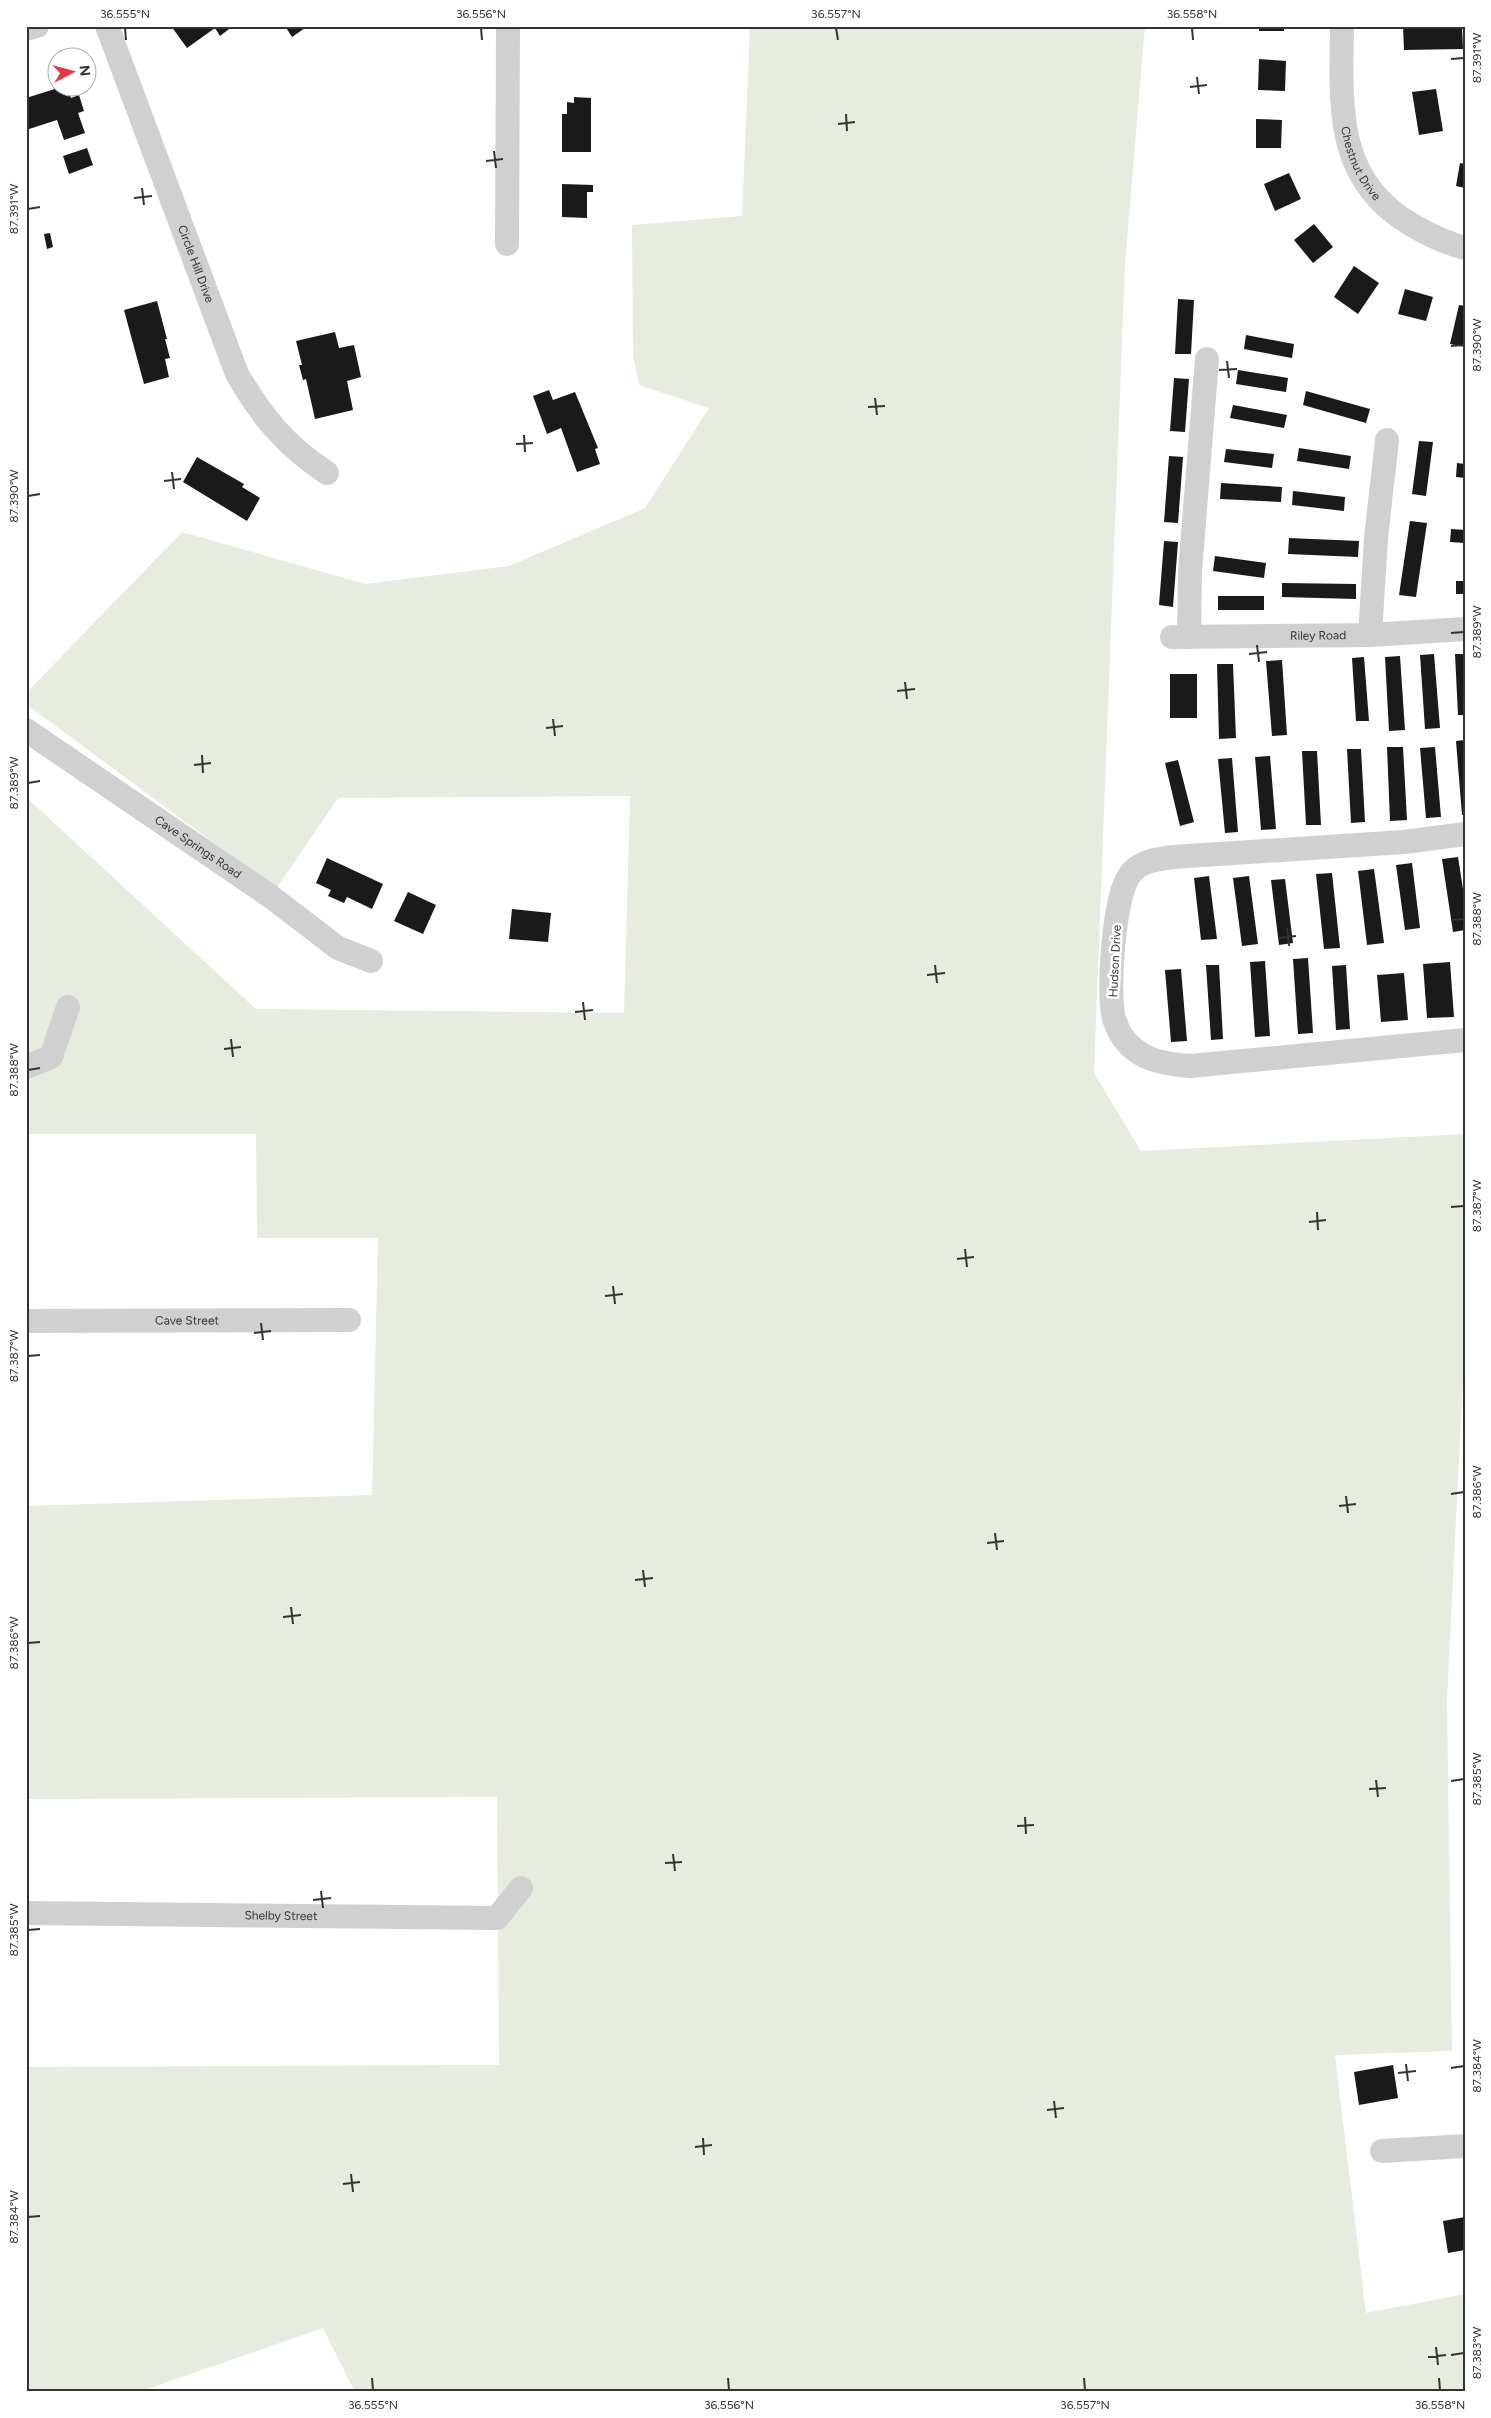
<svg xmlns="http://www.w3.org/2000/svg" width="1491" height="2418" font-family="Figtree,sans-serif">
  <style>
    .green { fill: #e6ecdf }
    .building { fill: #1a1a1a }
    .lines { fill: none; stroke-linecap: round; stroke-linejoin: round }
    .minor { stroke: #d0d0d0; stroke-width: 24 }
    .ticks { fill: none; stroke: #333; stroke-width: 2 }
    .labels { text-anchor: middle; stroke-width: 5; stroke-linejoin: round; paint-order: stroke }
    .street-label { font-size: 12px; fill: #333; stroke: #fff }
    .neatline { fill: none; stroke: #333; stroke-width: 2 }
    .ticks-label { font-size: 12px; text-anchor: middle; fill: #333 }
  </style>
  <rect width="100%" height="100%" fill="#fff"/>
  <path class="green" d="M750 26H1145L1125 264 1094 1073 1141 1151 1465 1134V1336L1447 1702 1452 2051 1335 2055 1366 2313 1465 2294V2392H355L323 2328 139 2392H26V2067L499 2065 497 1797 26 1799V1506L372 1495 378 1238H257L256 1134H26V797L256 1009 624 1013 630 796 338 798 276 889 26 704V693L182 532 365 584 509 566 645 508 709 408 639 385 633 354 632 225 742 216Z"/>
  <path class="building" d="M171 26H233L220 36 215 28 187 48Z
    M285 26H308L292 37Z
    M1259 26H1284V31H1259Z
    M1403 26H1462L1463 49 1404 50Z
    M1259 59 1286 61 1285 91 1258 90Z
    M58 88H68L71 98 79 95 84 111 78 113 85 133 64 140 57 120 26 130V98Z
    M1436 89 1443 131 1419 135 1412 92Z
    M574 97 591 98V152H562V114H567V102L574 103Z
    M1256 119 1282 120 1281 148H1256Z
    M87 148 93 165 69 174 63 156Z
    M1460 163 1465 164V188L1456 186Z
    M1289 173 1301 199 1275 211 1264 184Z
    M562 184 593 185V192H587V218L562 217Z
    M1314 224 1333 247 1313 263 1294 240Z
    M50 233 53 247 47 249 44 234Z
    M1354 266 1379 283 1358 314 1334 297Z
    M1405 289 1433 297 1426 321 1398 314Z
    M1178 299 1194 300 1191 354H1175Z
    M157 301 167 339H165L170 358 165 359 169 377 144 384 124 310Z
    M1459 305 1465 306V347L1450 344Z
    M335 332 339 348 354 345 361 377 347 381 353 410 315 419 306 379 303 380 299 365H302L296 341Z
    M1246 335 1294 344 1292 358 1244 349Z
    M1238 370 1288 378 1286 392 1236 384Z
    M1174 378 1189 379 1185 432 1170 431Z
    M549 390 553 400 575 392 598 448 595 449 600 464 577 472 561 428 547 434 533 396Z
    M1306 391 1370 409 1366 423 1303 405Z
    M1233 405 1287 415 1284 428 1230 418Z
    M1419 441 1433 442 1426 496 1412 494Z
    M1299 448 1351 456 1349 469 1297 461Z
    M1226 449 1274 454 1272 468 1224 462Z
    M1169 456 1183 457 1178 523 1164 522Z
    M197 457 244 484 242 487 260 498 247 521 183 482Z
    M1457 463 1465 464V478L1456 477Z
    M1221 483 1282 487 1281 502 1220 499Z
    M1293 491 1345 497 1344 511 1292 505Z
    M1410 521 1427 523 1416 597 1399 595Z
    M1451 529 1465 530V543L1450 542Z
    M1289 538 1359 541 1358 557 1288 554Z
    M1164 541 1178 542 1173 607 1159 605Z
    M1215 556 1266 563 1264 578 1213 571Z
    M1456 581H1465V594H1456Z
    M1282 583 1356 584V599L1282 597Z
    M1218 596H1264V610H1218Z
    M1434 654 1440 728 1425 729 1420 655Z
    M1455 654H1465V715H1458Z
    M1400 656 1405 730 1389 731 1385 657Z
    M1364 657 1369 721H1356L1352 658Z
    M1282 660 1287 735 1272 736 1266 661Z
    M1217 664H1233L1236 738 1219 739Z
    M1170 674H1197V718H1170Z
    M1465 740V815H1462L1456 741Z
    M1387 747H1403L1407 820 1390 821Z
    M1435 747 1441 817 1426 818 1420 748Z
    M1347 749H1361L1365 822 1351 823Z
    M1302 751H1317L1321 825H1306Z
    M1270 756 1276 829 1261 830 1255 757Z
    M1232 758 1238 832 1225 833 1218 759Z
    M1178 760 1194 822 1180 826 1165 763Z
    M1458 857 1465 902V930L1453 932 1442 859Z
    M327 858 383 884 372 909 347 897 344 903 328 896 331 890 316 883Z
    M1412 863 1420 928 1405 930 1396 865Z
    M1374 869 1384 943 1367 945 1358 871Z
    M1332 873 1340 948 1324 949 1316 874Z
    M1209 876 1217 939 1201 940 1194 878Z
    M1249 876 1258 944 1242 946 1233 878Z
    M1285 879 1293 943 1279 945 1271 880Z
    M408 892 436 905 423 934 394 921Z
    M512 909 551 913 548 942 509 939Z
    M1308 958 1313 1033 1298 1034 1293 959Z
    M1265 961 1270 1036 1255 1037 1250 962Z
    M1450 962 1454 1017 1427 1018 1423 964Z
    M1206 965H1219L1223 1039 1211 1040Z
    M1346 965 1350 1029 1336 1030 1332 966Z
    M1181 969 1187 1041 1171 1042 1165 970Z
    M1404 973 1408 1020 1381 1022 1377 975Z
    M1393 2065 1398 2098 1359 2105 1354 2072Z
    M1465 2217V2250L1448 2253 1443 2221Z"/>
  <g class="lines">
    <g class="minor">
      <path id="s1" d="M107 26 237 374C262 417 285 445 327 473"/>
      <path id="s2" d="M1342 26C1341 105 1334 180 1412 225 1429 235 1446 243 1465 248"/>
      <path d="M26 29 37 26"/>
      <path d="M507 244 508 26"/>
      <path d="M1370 635 1376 538 1387 440"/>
      <path id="s3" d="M1172 637 1370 635 1465 629"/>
      <path d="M1189 637 1190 572 1207 359"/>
      <path id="s4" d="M26 730 270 896 338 948 371 961"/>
      <path d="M1465 834 1404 842 1173 857C1158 859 1138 861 1129 876 1114 897 1107 993 1114 1019 1116 1024 1119 1032 1122 1036 1138 1060 1164 1064 1190 1066L1465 1040"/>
      <path d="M26 1067 51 1057 68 1007"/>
      <path id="s5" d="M26 1321 349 1320"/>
      <path id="s6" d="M26 1913 497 1918 521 1888"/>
      <path d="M1382 2151 1465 2146"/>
    </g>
  </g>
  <path class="ticks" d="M125 28 126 40M481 28 482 40M836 28 838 40M1192 28 1193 40M1451 59 1464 58M1197 77 1199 94M1190 87 1207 85M846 114 847 131M838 124 855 122M494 151 496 168M486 161 503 159M142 188 144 205M134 198 152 196M28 209 40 207M1451 346 1464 345M1227 361 1229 378M1219 370 1237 369M875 398 877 415M868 407 885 406M524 435 525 452M516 444 533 443M172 472 174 489M164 481 181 479M28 496 40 494M1451 633 1464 632M1257 645 1259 662M1249 654 1267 652M905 682 907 699M897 691 915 689M553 719 555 736M546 728 563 726M202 755 203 773M194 765 211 763M28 783 40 781M1451 920 1464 919M1287 928 1289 946M1279 938 1296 936M935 965 937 983M927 975 945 973M583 1002 585 1020M575 1012 593 1010M231 1039 233 1057M224 1049 241 1047M28 1070 40 1068M1451 1207 1464 1206M1317 1212 1318 1230M1309 1222 1326 1220M965 1249 967 1267M957 1259 974 1257M613 1286 615 1304M605 1296 623 1294M261 1323 263 1340M254 1333 271 1331M28 1356 40 1355M1451 1494 1464 1492M1346 1496 1348 1513M1339 1506 1356 1504M995 1533 997 1550M987 1543 1004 1541M643 1570 645 1587M635 1580 653 1578M291 1607 293 1624M283 1617 301 1615M28 1643 40 1642M1376 1780 1378 1797M1451 1781 1464 1779M1369 1789 1386 1788M1025 1817 1026 1834M1017 1826 1034 1825M673 1854 675 1871M665 1863 682 1862M321 1891 323 1908M313 1900 331 1898M28 1930 40 1929M1406 2064 1408 2081M1451 2068 1464 2066M1398 2073 1416 2071M1054 2101 1056 2118M1047 2110 1064 2108M703 2138 704 2155M695 2147 712 2145M351 2174 353 2192M343 2184 360 2182M28 2217 40 2216M1436 2347 1438 2365M1451 2355 1464 2353M1428 2357 1446 2355M372 2378 373 2390M728 2378 729 2390M1084 2378 1085 2390M1439 2378 1440 2390"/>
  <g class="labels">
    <g class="street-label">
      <text dy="4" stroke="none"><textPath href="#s2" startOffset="141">Chestnut Drive</textPath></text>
      <text dy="4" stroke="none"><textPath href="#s1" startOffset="254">Circle Hill Drive</textPath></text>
      <text dy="4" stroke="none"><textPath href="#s3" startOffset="146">Riley Road</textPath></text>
      <text dy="4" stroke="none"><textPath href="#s4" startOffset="208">Cave Springs Road</textPath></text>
      <text transform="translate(1115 961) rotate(-87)" y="4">Hudson Drive</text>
      <text dy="4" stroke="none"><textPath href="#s5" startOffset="161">Cave Street</textPath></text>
      <text dy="4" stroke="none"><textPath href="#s6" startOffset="255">Shelby Street</textPath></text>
    </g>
  </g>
  <rect width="1491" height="2418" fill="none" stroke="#ffffff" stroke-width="55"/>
  <g transform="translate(72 72) rotate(84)"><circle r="24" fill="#ffffff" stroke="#adadad"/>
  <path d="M0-4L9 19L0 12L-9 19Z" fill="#e63946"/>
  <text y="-8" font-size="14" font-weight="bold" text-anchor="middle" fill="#333333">N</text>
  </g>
  <rect x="28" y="28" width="1436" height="2362" class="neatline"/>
  <g class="ticks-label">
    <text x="125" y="18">36.555°N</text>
    <text x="481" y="18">36.556°N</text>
    <text x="836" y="18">36.557°N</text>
    <text x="1192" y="18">36.558°N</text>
    <text transform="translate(1477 58) rotate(-90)" y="4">87.391°W</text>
    <text transform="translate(14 209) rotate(-90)" y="4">87.391°W</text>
    <text transform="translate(1477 345) rotate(-90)" y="4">87.390°W</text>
    <text transform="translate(14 496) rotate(-90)" y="4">87.390°W</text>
    <text transform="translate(1477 632) rotate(-90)" y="4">87.389°W</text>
    <text transform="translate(14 783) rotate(-90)" y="4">87.389°W</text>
    <text transform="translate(1477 919) rotate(-90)" y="4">87.388°W</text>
    <text transform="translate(14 1070) rotate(-90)" y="4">87.388°W</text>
    <text transform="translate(1477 1206) rotate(-90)" y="4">87.387°W</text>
    <text transform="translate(14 1356) rotate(-90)" y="4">87.387°W</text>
    <text transform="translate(1477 1492) rotate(-90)" y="4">87.386°W</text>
    <text transform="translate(14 1643) rotate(-90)" y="4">87.386°W</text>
    <text transform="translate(1477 1779) rotate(-90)" y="4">87.385°W</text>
    <text transform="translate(14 1930) rotate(-90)" y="4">87.385°W</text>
    <text transform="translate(1477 2066) rotate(-90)" y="4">87.384°W</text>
    <text transform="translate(14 2217) rotate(-90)" y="4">87.384°W</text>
    <text transform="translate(1477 2353) rotate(-90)" y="4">87.383°W</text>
    <text x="373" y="2409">36.555°N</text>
    <text x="729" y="2409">36.556°N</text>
    <text x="1085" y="2409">36.557°N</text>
    <text x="1440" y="2409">36.558°N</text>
  </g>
</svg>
